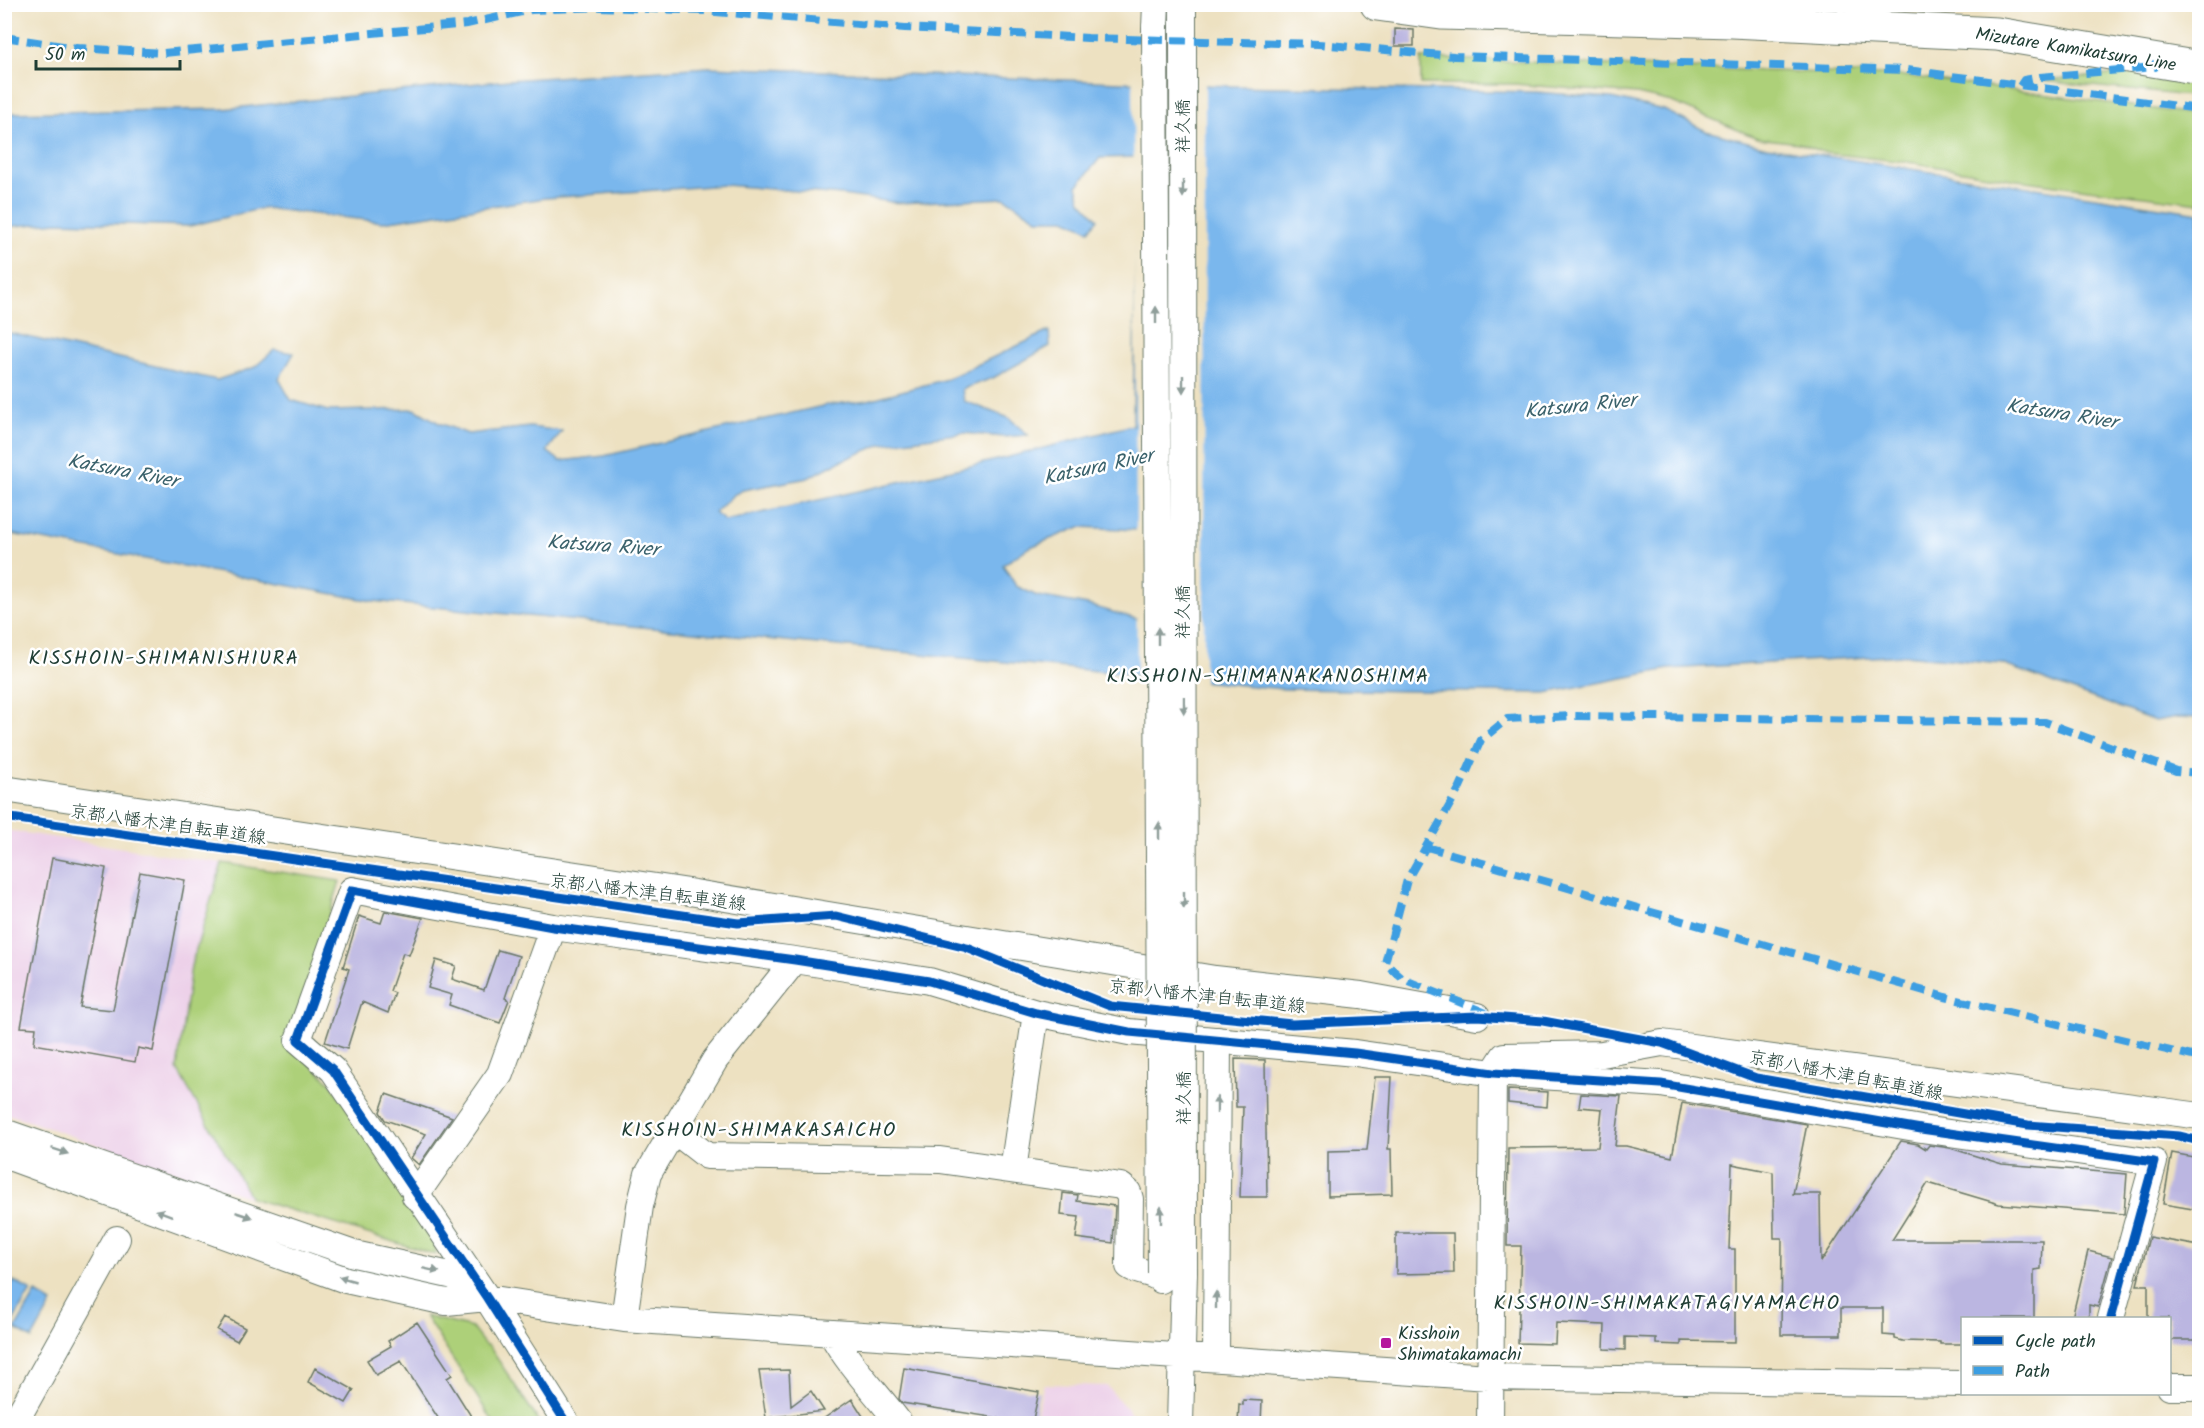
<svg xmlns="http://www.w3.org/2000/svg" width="2204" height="1428" font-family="Kalam,'Klee One',sans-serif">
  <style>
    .built { fill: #edd1e9 }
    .green { fill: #add079; stroke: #668656; stroke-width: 1.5 }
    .water { fill: #7ab7ed; stroke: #4c7a90; stroke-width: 1.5; fill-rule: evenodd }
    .pier { fill: #ede1c1 }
    .building { fill: #bbb6e1 }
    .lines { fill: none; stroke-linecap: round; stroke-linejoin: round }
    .minor-casing { stroke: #677665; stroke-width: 28 }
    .major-casing { stroke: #677665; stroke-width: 35 }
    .minor { stroke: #fff; stroke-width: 26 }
    .major { stroke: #fff; stroke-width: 33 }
    .minor-bridge-casing { stroke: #677665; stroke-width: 28; stroke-linecap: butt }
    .minor-bridge { stroke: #fff; stroke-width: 26 }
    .quiet { stroke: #3c9ee2; stroke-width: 8; stroke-dasharray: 15 8; stroke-linecap: butt }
    .cycleway-casing { stroke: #fff; stroke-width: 13 }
    .cycleway { stroke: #0057b8; stroke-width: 9 }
    .oneway { fill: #8f9e9a }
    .poi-dot { fill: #b5179e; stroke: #fff; stroke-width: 2 }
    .labels { text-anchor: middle; stroke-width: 5; stroke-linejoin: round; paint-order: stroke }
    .street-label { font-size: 18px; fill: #1f3d34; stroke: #fff }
    .poi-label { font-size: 18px; fill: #1f3d34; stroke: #fff; text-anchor: start }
    .water-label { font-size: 20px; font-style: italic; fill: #3a626c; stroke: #fff }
    .neighbourhood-label { font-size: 20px; letter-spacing: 1.5px; fill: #1f3d34; stroke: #fff }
  </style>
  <rect width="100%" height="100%" fill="#fff"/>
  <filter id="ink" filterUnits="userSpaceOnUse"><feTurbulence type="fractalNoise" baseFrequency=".0167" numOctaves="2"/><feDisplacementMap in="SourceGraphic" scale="12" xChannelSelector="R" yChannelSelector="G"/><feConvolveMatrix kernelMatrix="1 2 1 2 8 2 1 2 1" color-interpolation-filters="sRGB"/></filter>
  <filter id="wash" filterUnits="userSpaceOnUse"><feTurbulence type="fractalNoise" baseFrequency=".008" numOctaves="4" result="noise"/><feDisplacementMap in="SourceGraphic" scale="24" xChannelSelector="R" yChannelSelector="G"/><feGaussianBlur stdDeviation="1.35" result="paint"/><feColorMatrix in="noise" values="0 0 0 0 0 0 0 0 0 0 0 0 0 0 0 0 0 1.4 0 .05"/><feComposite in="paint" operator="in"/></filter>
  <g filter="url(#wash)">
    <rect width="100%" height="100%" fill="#ede1c1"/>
    <path class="built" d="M5 830 222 863 191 966 177 1069 251 1198 5 1113Z
      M1044 1384 1107 1386 1139 1423H1034Z"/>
    <path class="green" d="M1421 58 1906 76 2199 115V203L2017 180 1915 163 1826 153 1799 143 1757 138 1672 102 1637 94 1514 84H1421Z
      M2172 69 2199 75V97L2042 81Z
      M222 863 340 881 289 1045 331 1083 435 1244 436 1255 251 1198 177 1069 191 966Z
      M425 1316 472 1328 484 1344 489 1346 540 1423H494Z"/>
    <path class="water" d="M709 67 1230 86 1536 92 1611 98 1664 110 1706 131 1767 147 2199 213V718L2177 717 2155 721 2002 664 1904 655 1669 669 1546 693 1283 689 372 601 5 533V332L217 380 255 367 274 350 294 353 279 379 291 400 328 411 415 409 439 423 468 434 530 427 562 431 547 451 560 461 604 456 827 405 868 400 947 379 1049 331 1050 346 993 378 962 389 964 401 1009 418 1028 435 1004 437 963 433 882 444 836 463 808 478 743 490 733 495 715 513 725 521 997 460 1133 425 1137 157 1100 158 1077 186 1081 201 1098 219 1089 230 1065 219H1037L1005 198 899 203 842 195 725 185 546 198 383 222 263 208 190 226 58 222 5 227V113L223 109 509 80ZM1080 527 1138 530 1140 620 1088 605 1037 596 1016 586 1003 565 1028 548Z
      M14 1281 31 1291 10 1326 5 1323V1298Z
      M36 1293 52 1303 32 1339 15 1329Z"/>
    <path class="pier" d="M1133 80 1205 82 1204 684 1137 678Z"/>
    <g id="blocks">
      <path class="building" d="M1395 29 1414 30V46H1395Z
        M52 858 106 868 80 1007 113 1010 140 872 185 880 153 1051 138 1048 135 1062 34 1044 36 1028 21 1027Z
        M385 911 423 918 409 955 403 953 390 991 395 993 388 1013 362 1002 347 1049 325 1042 349 969 343 967 359 916 381 923Z
        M498 950 519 956 505 998 509 1000 500 1023 449 1005 452 995 428 988 436 960 456 966 452 979 484 990Z
        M1235 1059 1265 1060 1267 1197H1240L1243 1107H1236Z
        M1375 1077H1392L1388 1149H1391L1392 1194 1328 1196V1151L1367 1150Z
        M1508 1090 1548 1092 1547 1107 1508 1103Z
        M386 1094 452 1117 419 1165 411 1158 426 1134 385 1120 380 1112Z
        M1581 1094 1621 1096 1615 1146H1626L1672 1157 1682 1103 1807 1124 1793 1194H1820L1821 1262 1901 1141 1918 1144 1926 1149 1929 1145 1950 1148 2002 1164 2127 1174 2124 1214 1999 1204 1928 1183 1892 1240H2042L2041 1269 2034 1270V1318H1962V1344H1940V1342L1903 1341 1895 1339V1336L1883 1335V1308H1841V1335H1781L1782 1238H1774L1773 1172 1732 1164 1729 1249H1735V1342L1681 1341V1345L1656 1344V1338L1625 1337V1350L1604 1349 1605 1325 1556 1323 1555 1344 1518 1343 1521 1246H1507L1508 1148 1598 1147 1602 1109 1579 1107Z
        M2172 1153 2199 1158V1210L2163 1204Z
        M1063 1193 1078 1195 1077 1201 1115 1206 1113 1243 1076 1238 1079 1217 1061 1215Z
        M1396 1233H1453L1454 1273 1396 1274Z
        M2149 1237 2199 1246V1340H2169V1318H2148V1285H2137Z
        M2088 1251 2112 1257 2098 1307 2089 1305V1318H2072Z
        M225 1317 245 1328 237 1341 217 1330Z
        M417 1322 452 1375 447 1378 476 1424H442L401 1361 376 1375 367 1360 391 1346 388 1341Z
        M315 1368 354 1390 346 1403 308 1382Z
        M904 1368 1039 1392 1032 1424H997L998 1418 902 1403 899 1399Z
        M789 1370 791 1406 811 1391 824 1411 766 1418 759 1371Z
        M852 1399 868 1424H816Z
        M1243 1400 1262 1401 1261 1423 1238 1424 1239 1404 1243 1405Z"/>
    </g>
  </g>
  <g filter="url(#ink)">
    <use href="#blocks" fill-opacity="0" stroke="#677665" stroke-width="1.5"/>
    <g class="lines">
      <g class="minor-casing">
        <path id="minor" d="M1183 25V4
          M1155 28 1156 4
          M4 789 689 892 1215 979 1361 995 1477 1016
          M675 1131 707 1156 940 1160 1121 1186 1128 1192 1130 1199 1129 1266C1140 1274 1151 1271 1161 1280
          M4 1132 354 1254 454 1276 477 1291
          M4 1155 346 1280 446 1302 487 1298 624 1319 1489 1377 1962 1384
          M1013 1170 1036 1013
          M415 1196 500 1074 553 927
          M624 1319 640 1206 648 1174 715 1060 795 960
          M832 1334C850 1367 877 1393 900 1424
          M1216 1358 1218 1040
          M2170 1387H2200
          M14 1424 117 1239
          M567 1424 487 1298 333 1070 298 1040 352 890 553 927 795 960 929 981 1036 1013 1129 1032 1355 1053 1493 1073 1661 1084 1921 1129 2154 1162 2111 1318
          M1180 1424 1184 1272
          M1490 1424 1493 1073 1504 1056 1602 1054 1662 1043 2200 1116"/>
      </g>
      <g class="major-casing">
        <path id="major" d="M1377 4 1441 13 1732 21 1997 34 2200 68"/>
      </g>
      <use href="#minor" class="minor"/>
      <use href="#major" class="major"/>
      <g class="minor-bridge-casing">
        <path id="minor-bridge" d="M1183 25 1184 1272
          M1155 28 1161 1273"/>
      </g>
      <use href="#minor-bridge" class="minor-bridge"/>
      <path class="quiet" d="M4 37 77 48 164 53 467 24 531 10 600 7 705 11 905 28 1088 38 1318 44 1454 56 1907 70 2200 109
        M2020 86 2024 80 2040 77 2155 67 2156 61
        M1427 847 1945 997 2200 1058
        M1486 1013 1403 979 1385 963 1407 880 1460 787 1481 740 1507 719 1574 716 2045 722 2176 771 2200 773"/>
      <g class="cycleway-casing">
        <path id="cycleway" d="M4 817 738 923 836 916 967 948 1110 1006 1292 1024 1477 1016 1543 1021 1662 1043 1756 1078 2028 1125 2179 1136 2200 1141
          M567 1424 487 1298 333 1070 298 1040 352 890 553 927 795 960 929 981 1036 1013 1129 1032 1355 1053 1493 1073 1661 1084 1921 1129 2154 1162 2111 1318"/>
      </g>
      <use href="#cycleway" class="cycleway"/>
    </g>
    <defs><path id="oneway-solid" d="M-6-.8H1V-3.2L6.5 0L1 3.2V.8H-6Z" transform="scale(1.5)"/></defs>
    <g class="oneway">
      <use href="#oneway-solid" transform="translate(1183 189) rotate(90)"/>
      <use href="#oneway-solid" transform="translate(1156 315) rotate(-90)"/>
      <use href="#oneway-solid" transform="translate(1183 384) rotate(90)"/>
      <use href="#oneway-solid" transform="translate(1158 636) rotate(-90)"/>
      <use href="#oneway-solid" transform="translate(1184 705) rotate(90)"/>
      <use href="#oneway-solid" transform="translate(1159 831) rotate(-90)"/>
      <use href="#oneway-solid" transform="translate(1184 900) rotate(90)"/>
      <use href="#oneway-solid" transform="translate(1217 1105) rotate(-90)"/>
      <use href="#oneway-solid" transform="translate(60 1151) rotate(19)"/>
      <use href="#oneway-solid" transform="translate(164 1213) rotate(-160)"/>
      <use href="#oneway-solid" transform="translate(244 1215) rotate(19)"/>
      <use href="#oneway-solid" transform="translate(1161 1215) rotate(-90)"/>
      <use href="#oneway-solid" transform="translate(431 1270) rotate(12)"/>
      <use href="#oneway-solid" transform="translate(347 1279) rotate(-164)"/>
      <use href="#oneway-solid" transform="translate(1216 1300) rotate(-90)"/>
    </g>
  </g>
  <rect class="poi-dot" x="1380" y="1337" width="12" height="12" rx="3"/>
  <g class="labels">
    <g class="street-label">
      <text transform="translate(2076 49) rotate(9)" y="6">Mizutare Kamikatsura Line</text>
      <text transform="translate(1183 126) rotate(-90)" y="6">祥久橋</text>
      <text transform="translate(1183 612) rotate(-90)" y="6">祥久橋</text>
      <text transform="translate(168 824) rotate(8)" y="6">京都八幡木津自転車道線</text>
      <text transform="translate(648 892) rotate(7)" y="6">京都八幡木津自転車道線</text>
      <text transform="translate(1207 996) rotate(6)" y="6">京都八幡木津自転車道線</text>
      <text transform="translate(1846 1075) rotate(11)" y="6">京都八幡木津自転車道線</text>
      <text transform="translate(1184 1098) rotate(-90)" y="6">祥久橋</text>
    </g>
    <g class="poi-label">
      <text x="1398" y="1339">Kisshoin<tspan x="1398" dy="21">Shimatakamachi</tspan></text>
    </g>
    <g class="water-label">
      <text transform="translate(1580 405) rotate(-6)" y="7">Katsura River</text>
      <text transform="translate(2062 413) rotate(9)" y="7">Katsura River</text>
      <text transform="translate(1098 466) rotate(-12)" y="7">Katsura River</text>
      <text transform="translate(123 470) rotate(11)" y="7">Katsura River</text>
      <text transform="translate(603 545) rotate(4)" y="7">Katsura River</text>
    </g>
    <g class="neighbourhood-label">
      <text x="164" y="664">KISSHOIN-SHIMANISHIURA</text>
      <text x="1268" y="682">KISSHOIN-SHIMANAKANOSHIMA</text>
      <text x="759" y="1136">KISSHOIN-SHIMAKASAICHO</text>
      <text x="1667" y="1309">KISSHOIN-SHIMAKATAGIYAMACHO</text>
    </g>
  </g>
  <rect width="2204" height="1428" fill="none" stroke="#fff" stroke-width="24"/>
  <rect x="1961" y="1317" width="210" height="78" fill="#ffffff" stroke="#a5b1ae" stroke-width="1.5"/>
  <rect x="1973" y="1336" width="30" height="9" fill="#0057b8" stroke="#a5b1ae" stroke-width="1.5"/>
  <text x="2015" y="1347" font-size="18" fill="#1f3d34">Cycle path</text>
  <rect x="1973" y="1366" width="30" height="9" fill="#3c9ee2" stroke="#a5b1ae" stroke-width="1.5"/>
  <text x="2015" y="1377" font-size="18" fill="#1f3d34">Path</text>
  <path d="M36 60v9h144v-9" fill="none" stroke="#1f3d34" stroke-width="3"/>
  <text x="45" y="60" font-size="18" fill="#1f3d34" stroke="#ffffff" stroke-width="4.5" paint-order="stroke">50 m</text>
</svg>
